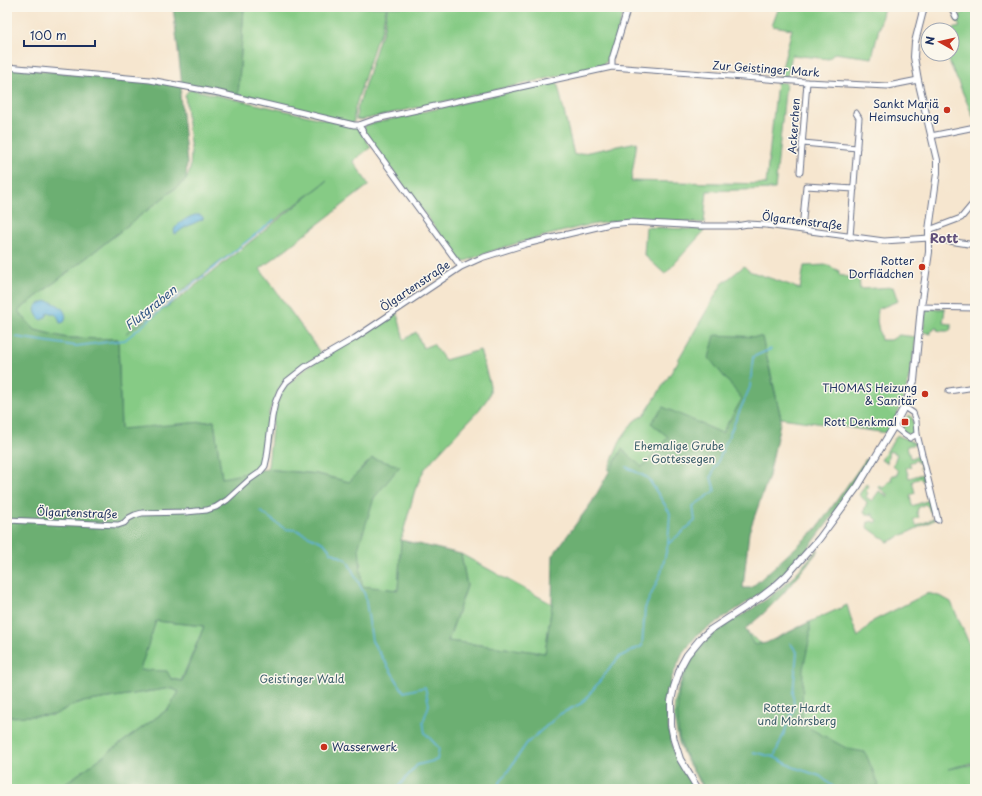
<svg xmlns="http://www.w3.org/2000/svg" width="982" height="796" font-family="'Playpen Sans',sans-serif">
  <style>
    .green { fill: #86cb85; stroke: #507d72; fill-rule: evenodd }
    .forest { fill: #6caf72; stroke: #446f68; fill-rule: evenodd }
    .water { fill: #61b2dc; stroke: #3e709d }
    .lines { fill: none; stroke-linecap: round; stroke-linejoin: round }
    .stream { stroke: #61b2dc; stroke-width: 1.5 }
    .minor-casing { stroke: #686f86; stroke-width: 7 }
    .tertiary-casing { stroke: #686f86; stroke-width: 8 }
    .minor { stroke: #fff; stroke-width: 5 }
    .tertiary { stroke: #fff; stroke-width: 6 }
    .poi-dot { fill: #c8321e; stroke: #fbf7ec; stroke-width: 1.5 }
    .labels { text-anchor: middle; stroke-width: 3; stroke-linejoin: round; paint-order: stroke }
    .street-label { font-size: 11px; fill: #1b2f5e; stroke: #fbf7ec }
    .poi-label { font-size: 11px; fill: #1b2f5e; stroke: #fbf7ec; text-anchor: end }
    .park-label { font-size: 11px; fill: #3b5e6a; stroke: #fbf7ec }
    .water-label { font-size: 12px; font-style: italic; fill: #305684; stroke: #fbf7ec }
    .quarter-label { font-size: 13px; font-weight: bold; fill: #60507a; stroke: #fbf7ec }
  </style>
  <rect width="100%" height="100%" fill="#fbf7ec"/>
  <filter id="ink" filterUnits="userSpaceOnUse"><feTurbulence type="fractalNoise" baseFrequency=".025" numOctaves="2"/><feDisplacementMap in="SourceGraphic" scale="8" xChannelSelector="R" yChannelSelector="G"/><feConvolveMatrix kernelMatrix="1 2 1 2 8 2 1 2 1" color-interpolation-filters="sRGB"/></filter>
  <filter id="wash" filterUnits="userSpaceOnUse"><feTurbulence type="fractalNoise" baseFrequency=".012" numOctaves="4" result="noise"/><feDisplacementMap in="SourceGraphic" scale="16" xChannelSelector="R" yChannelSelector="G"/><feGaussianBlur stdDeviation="0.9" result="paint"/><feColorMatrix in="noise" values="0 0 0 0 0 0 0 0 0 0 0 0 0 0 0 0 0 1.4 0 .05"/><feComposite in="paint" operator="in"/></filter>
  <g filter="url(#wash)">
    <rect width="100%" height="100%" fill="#f6e6cf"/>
    <path class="green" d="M244 7H387C382 19 385 30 376 41L355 108 354 117V122L352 123 238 96Z
      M388 7H625L610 59 599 67 361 120 356 119 357 110 379 40C386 30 384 18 388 7Z
      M779 7H884L872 58 834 53 829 59 792 55 787 77 780 76 792 29 772 26Z
      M965 7H975V121L946 54H952V30H947L960 27 955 18 967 11Z
      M557 81 574 155 637 142 631 181 766 184 777 82 786 83 775 189 707 191 704 223 627 219 584 226 521 242 489 252 463 262 456 256 364 132V127L366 125Z
      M189 90H194L357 127 371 147 353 161 369 185 260 269 322 355 308 362 285 379 279 389 269 412 268 437 263 460 259 471 222 479 214 421 121 430 118 339 67 338 35 330 18 311 186 180 190 170 191 153 185 95ZM327 181 177 300 126 333Z
      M646 227 705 230 665 274 644 255Z
      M827 265 839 271V275L852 278V275H859L860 289 893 287 898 301 878 309 877 321 881 340H891L899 335 916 337C911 371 906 404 887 433L781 418 766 352 757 376 500 789 613 471 608 470 621 439 631 425 634 421 645 414 679 360H678L722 284 744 266 749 271 793 286 794 287 800 289 804 266Z
      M926 309H945L943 323 951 324V329L949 331H942L937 330V328H934V330L931 331V334L923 332Z
      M397 312 404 340 416 332 423 348 433 344 445 360 480 350 490 385V392L488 398 479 410 433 459 424 470 415 490 401 540 398 590 373 588 392 614 252 496 318 532 372 458 349 482 317 474 266 469 268 466 274 411 279 398 284 388 307 367Z
      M909 415 912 417 915 430 913 434 910 435 905 433 901 429Z
      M897 435 917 444 907 446 910 458 920 456 922 468 920 469V467H921L919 462 918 463 917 460 909 463 911 466 906 468 909 478 923 474 925 480 922 481 921 478 912 481 915 493 910 495 912 506 929 500 932 511 930 512 928 506H927L925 504 918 508 917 513 919 517 913 520 917 526 923 523H924L934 518V520L888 542 867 527 868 522H870L872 521 876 523 878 520 873 517V514H871V516L865 513 864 511 867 502 859 495 866 484 869 486 866 491 868 493 866 497 872 501 879 491 886 495V497L887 498 888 496 887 494 878 487 879 485 883 488 885 486 890 480H892L891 478 893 475H897L898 471 893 466 897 454 889 451 887 463 881 460Z
      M461 554 552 604 545 653 448 641 467 586Z
      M928 593 942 597 951 602 975 657V762L948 769 975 764V789H704C695 774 684 759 679 743 676 731 673 715 675 703 678 685 687 660 699 647 709 635 722 626 734 617L750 635 759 642 763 644H769L797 628 847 605 852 622 858 637 873 621Z
      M156 621 204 626 181 681 139 671Z
      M171 688 179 692 168 709 58 789H7V717L54 715 77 703Z"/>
    <path class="forest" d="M173 7H244L238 96 182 86 180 95 187 163 186 180 18 311 35 330 67 338 118 339 121 429 214 421 222 478 266 469 317 474 349 482 372 458 400 466 374 498 359 546 362 586 398 590 401 540 461 554 467 586 448 641 545 653 552 604 553 555 592 502 622 449 642 467 668 437 651 423 663 407 722 433 742 399 709 358 715 335 762 337 781 418 769 476 749 532 743 588H751L817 528 866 459 871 461 851 492 805 553 784 574 754 598 697 635 683 653 671 679 667 708 669 732 675 756 694 789H58L168 709 179 692 171 688 77 703 54 715 7 717V67L182 85ZM156 621 204 626 182 681 171 679 167 671 140 670Z
      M818 549 819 550 782 595 763 614 745 629 754 645 766 643 810 622V637L803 669 802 724 848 749 865 752 879 785 873 789H705L684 753 679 737 677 714 679 690 686 672 693 658 710 637 736 619 767 599 789 581Z"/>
    <path class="water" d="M195 215H200L203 217V219C196 222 190 225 184 228 180 230 178 233 175 234L174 230C178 223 188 217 195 215Z
      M48 301C57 303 70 311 64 322L60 323C59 316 55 312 48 313L46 317 41 320C31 310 35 303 48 301Z"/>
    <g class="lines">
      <path class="stream" d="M16 337 76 346 125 340 177 297 274 220
        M260 511 285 529 296 530 324 543 331 552 347 560 365 595 372 641 404 692 425 687 429 705 423 722 425 733 439 748 437 760 417 765 398 787V789
        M668 544 695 521 693 506 715 491 711 477 750 387 753 357 771 349
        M753 752 774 757 793 767 820 776 836 789
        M774 757 794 709 793 693 797 652 790 643
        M499 789V784L527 743 560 714 582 703 619 657 642 646 645 608 661 573 668 544 670 513 648 478 626 467"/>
    </g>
  </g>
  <g filter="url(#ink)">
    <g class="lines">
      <g class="minor-casing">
        <path id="minor" d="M951 7 956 17
          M7 67 150 80 182 86 219 93 354 125H359L376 119 612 67 807 82 866 85 888 86 918 80
          M612 67V59L628 7
          M359 125 365 135 461 267
          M931 136 975 127
          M803 143 857 148
          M800 172 807 82
          M802 230 806 186 854 189
          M929 230 961 218 971 206 975 204
          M850 237 859 118 856 113
          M921 307 975 308
          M949 391 975 387
          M894 426 905 435 910 438 917 434 916 421 913 413 904 407
          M917 434 938 520
          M7 520 118 525 124 523 129 518 135 515 142 513 186 512 207 510 216 507 227 500 249 480 259 473 265 466 267 457 272 417 275 403 280 391 286 382 305 367 355 338 461 267 481 258 526 244 610 224 631 222 700 226H736L748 224 766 225 884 241 929 238 975 245"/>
      </g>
      <g class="tertiary-casing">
        <path id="tertiary" d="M698 789 680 759 674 740 671 725V701L674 687 681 666 687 655 701 638 710 630 761 597 774 587 787 575 819 539 858 486 894 426 904 407 914 381 921 307 929 252V230L937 173V160L918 80 914 57 915 42 924 7"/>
      </g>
      <use href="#minor" class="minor"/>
      <use href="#tertiary" class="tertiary"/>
    </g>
  </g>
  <g class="poi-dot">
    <circle cx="947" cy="110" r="4"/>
    <circle cx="922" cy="267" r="4"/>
    <circle cx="925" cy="394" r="4"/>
    <rect x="901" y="418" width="8" height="8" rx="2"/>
    <circle cx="324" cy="747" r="4"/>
  </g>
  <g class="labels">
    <g class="street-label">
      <text transform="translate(766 69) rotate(4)" y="4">Zur Geistinger Mark</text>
      <text transform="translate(794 126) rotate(-86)" y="4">Ackerchen</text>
      <text transform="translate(802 221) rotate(7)" y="4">Ölgartenstraße</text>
      <text transform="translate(415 286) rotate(-34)" y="4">Ölgartenstraße</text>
      <text transform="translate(77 513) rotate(2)" y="4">Ölgartenstraße</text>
    </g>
    <g class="poi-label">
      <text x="939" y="108">Sankt Mariä<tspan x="939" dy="13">Heimsuchung</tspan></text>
      <text x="914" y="265">Rotter<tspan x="914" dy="13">Dorflädchen</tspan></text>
      <text x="917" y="392">THOMAS Heizung<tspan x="917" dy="13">&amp; Sanitär</tspan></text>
      <text x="897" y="426">Rott Denkmal</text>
      <text x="332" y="751" text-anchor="start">Wasserwerk</text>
    </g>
    <g class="park-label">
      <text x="679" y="450">Ehemalige Grube<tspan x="679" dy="13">- Gottessegen</tspan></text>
      <text x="302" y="683">Geistinger Wald</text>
      <text x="797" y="712">Rotter Hardt<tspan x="797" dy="13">und Mohrsberg</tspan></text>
    </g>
    <g class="water-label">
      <text transform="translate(151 308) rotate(-39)" y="4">Flutgraben</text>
    </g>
    <g class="quarter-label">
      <text x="944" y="243">Rott</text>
    </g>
  </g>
  <rect width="982" height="796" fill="none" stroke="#fbf7ec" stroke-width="24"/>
  <g transform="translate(940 42) rotate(278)"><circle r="19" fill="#fbf7ec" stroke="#a1a7b3"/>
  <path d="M0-3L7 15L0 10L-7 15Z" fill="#c8321e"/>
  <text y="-6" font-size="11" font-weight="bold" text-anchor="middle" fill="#1b2f5e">N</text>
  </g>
  <path d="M24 40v6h71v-6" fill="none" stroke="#1b2f5e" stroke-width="2"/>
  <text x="30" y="40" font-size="12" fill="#1b2f5e" stroke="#fbf7ec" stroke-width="3" paint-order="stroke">100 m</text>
</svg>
